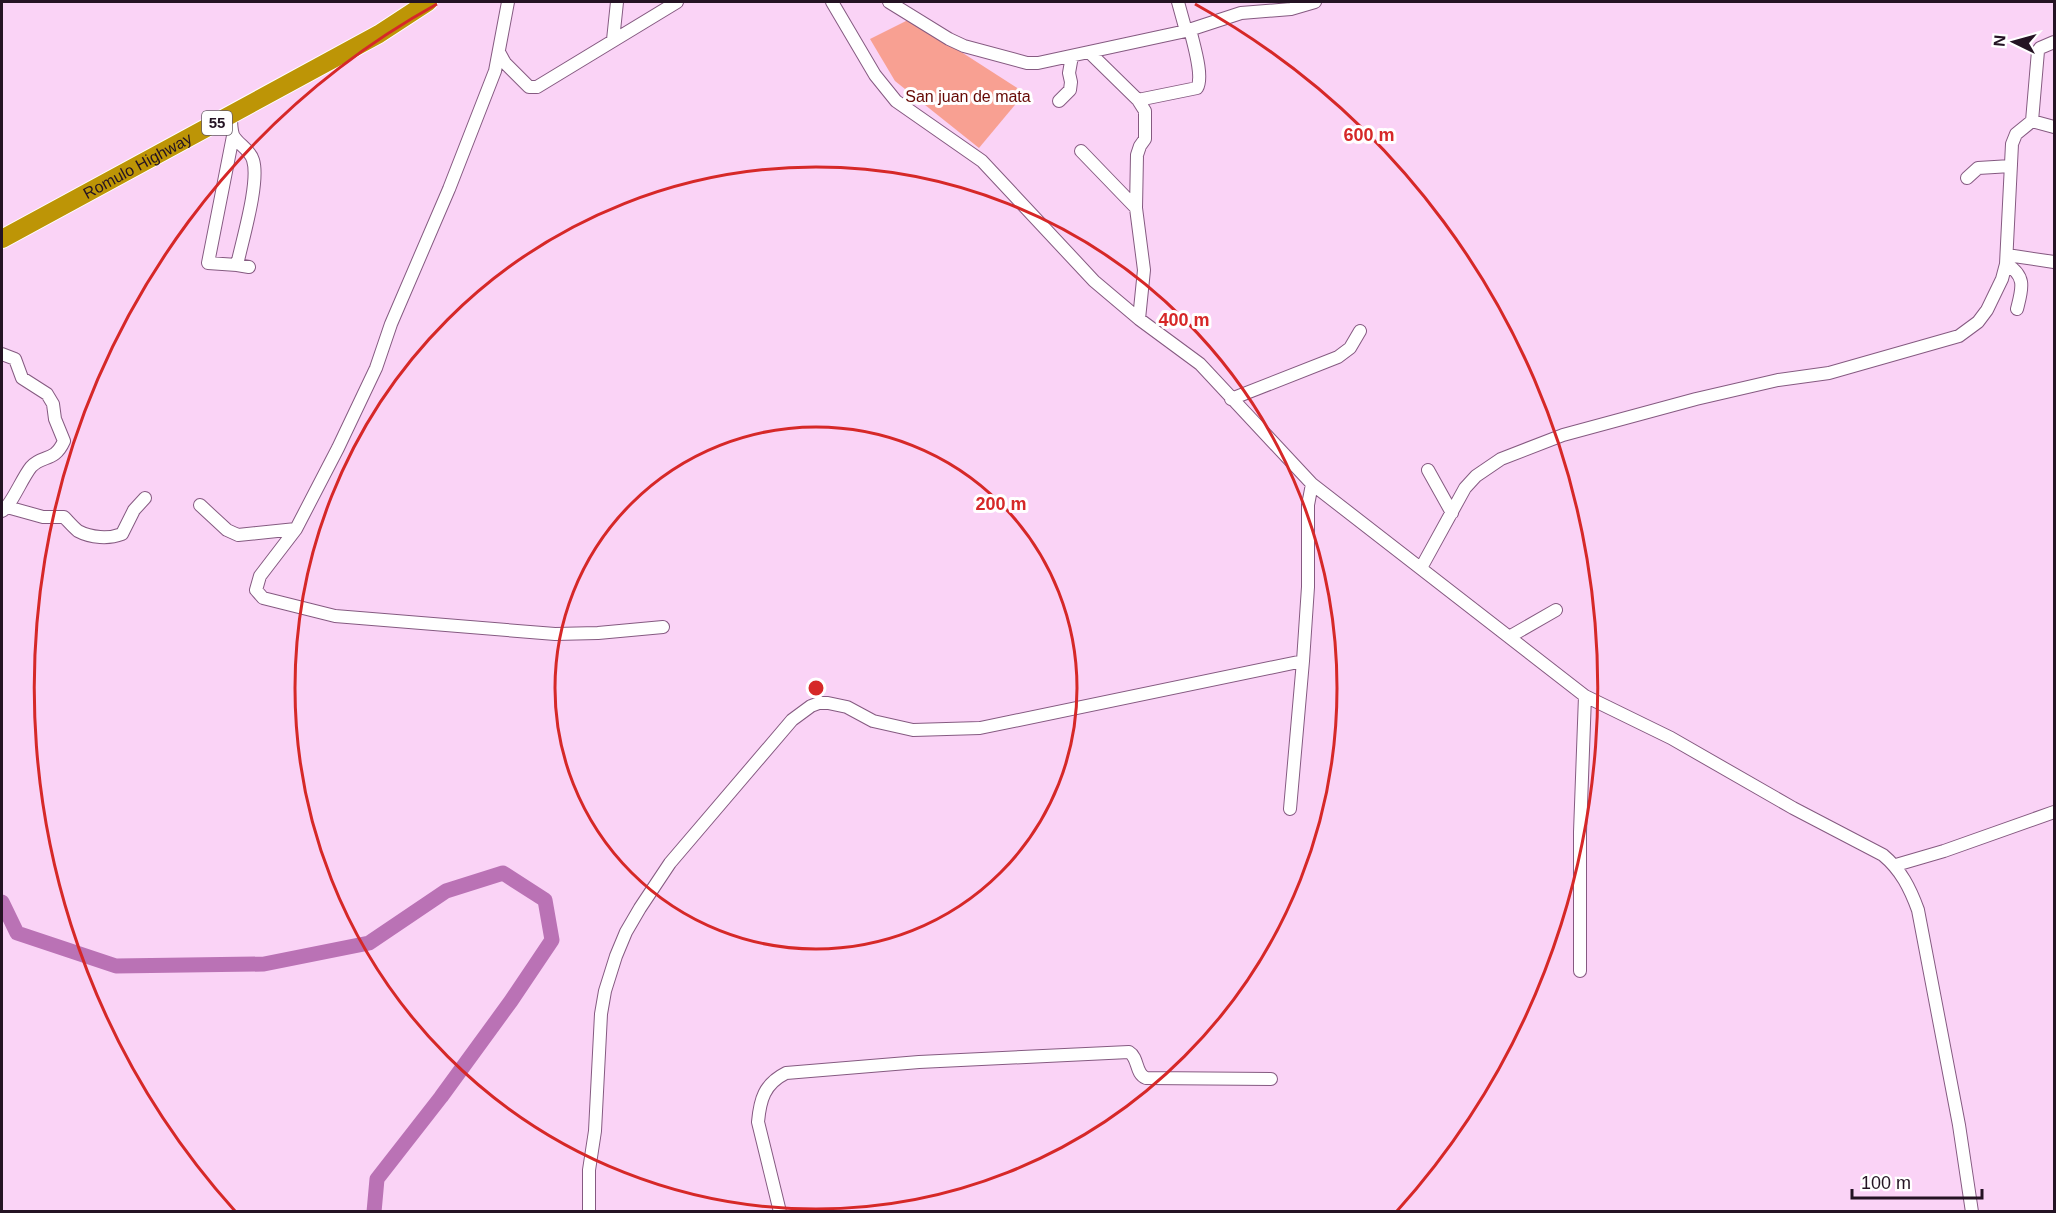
<svg xmlns="http://www.w3.org/2000/svg" width="2056" height="1213" font-family="Helvetica,sans-serif">
  <style>
    .green { fill: #f8a092 }
    .lines { fill: none; stroke-linecap: round; stroke-linejoin: round }
    .river { stroke: #ba72b5; stroke-width: 15 }
    .minor-casing { stroke: #855a81; stroke-width: 14 }
    .highway-casing { stroke: #fff; stroke-width: 20 }
    .minor { stroke: #fff; stroke-width: 12 }
    .highway { stroke: #bd9506; stroke-width: 18 }
    .ring { fill: none; stroke: #d62828; stroke-width: 3 }
    .labels { text-anchor: middle; stroke-width: 6; stroke-linejoin: round; paint-order: stroke }
    .shield { fill: #fff; stroke: #665a65; stroke-width: 1.5 }
    .shield-label { font-size: 15px; font-weight: bold; fill: #241323 }
    .park-label { font-size: 16px; fill: #660904; stroke: #fff }
    .street-label { font-size: 16px; fill: #241323; stroke: #fff }
    .centre { fill: #d62828; stroke: #fff; stroke-width: 3 }
    .ring-label { font-size: 18px; text-anchor: middle; font-weight: bold; fill: #d62828; stroke: #fff; stroke-width: 6; stroke-linejoin: round; paint-order: stroke }
  </style>
  <rect width="100%" height="100%" fill="#fad3f6"/>
  <path class="green" d="M910 19 1025 93 979 148 895 81 870 39Z"/>
  <g class="lines">
    <path class="river" d="M2 902 17 933 116 966 264 964 369 943 446 891 503 873 545 900 552 940 511 1001 441 1097 377 1179 374 1212"/>
    <g class="minor-casing">
      <path id="minor" d="M508 2 495 71 449 189 391 324 376 368 338 448 296 529 260 576 256 590 263 598 335 616 555 634 598 633 663 627
        M832 2 875 75 896 101 982 161 1094 281 1139 319 1200 364 1312 484 1585 696 1671 738 1793 808 1883 855C1901 870 1910 888 1918 910L1959 1125 1972 1212
        M889 2 949 39 964 46 1027 63H1038L1186 31 1241 13 1291 9 1315 2
        M1178 2 1186 31
        M613 40 617 2
        M1089 52 1138 100 1145 111V139L1140 146 1137 155 1136 208 1144 270 1139 319
        M500 54 505 63 529 87H537L677 2
        M1138 100 1197 88C1204 76 1193 43 1190 29
        M1059 101 1070 90 1071 82 1069 73 1072 56
        M231 116C231 122 231 129 233 135 237 144 250 149 253 160 260 182 242 241 237 265L208 263 233 136
        M2032 121 2038 51 2040 48 2054 42
        M1081 151 1136 208
        M1967 178 1978 168 2011 166
        M2007 255 2054 262
        M2006 264C2027 276 2022 289 2017 309
        M237 265 249 267
        M2 354 15 359 22 378 47 394 53 404 55 419 64 441C54 463 43 454 31 467 22 478 11 506 2 511
        M1231 399 1338 357 1350 348 1360 331
        M1428 470 1452 513
        M200 505 227 530 238 535 296 529
        M7 507 43 517H64C68 521 73 527 78 531 91 538 109 539 122 534L134 510 145 498
        M1421 568 1465 488 1476 476 1501 459 1563 435 1696 399 1778 380 1829 373 1959 336 1978 322 1987 310 2002 279 2006 264 2012 144 2016 134 2032 121 2054 127
        M1509 637 1556 610
        M1290 809 1303 661
        M1896 865 1944 851 2054 812
        M1580 971V832L1585 696
        M589 1212V1170L595 1131 601 1014 605 991 616 956 626 932 640 908 670 863 792 720 811 706 819 703H828L847 707 873 721 913 730 980 728 1303 661 1308 587V505L1312 484
        M780 1212 758 1122C760 1100 764 1084 786 1073L919 1062 1129 1052C1139 1058 1135 1074 1146 1078L1271 1079"/>
    </g>
    <g class="highway-casing">
      <g id="highway">
        <path id="s1" d="M2 239 379 34 428 2"/>
      </g>
    </g>
    <use href="#minor" class="minor"/>
    <use href="#highway" class="highway"/>
  </g>
  <g class="ring">
    <circle cx="816" cy="688" r="261"/>
    <circle cx="816" cy="688" r="521"/>
    <path d="M235 1211A782 782 0 0 1 437 4M1195 4A782 782 0 0 1 1397 1211"/>
  </g>
  <g class="labels">
    <rect class="shield" x="202" y="111" width="30" height="24" rx="4.5"/>
    <g class="shield-label">
      <text x="217" y="128">55</text>
    </g>
    <g class="park-label">
      <text x="968" y="102">San juan de mata</text>
    </g>
    <g class="street-label">
      <text dy="6" stroke="none"><textPath href="#s1" startOffset="154">Romulo Highway</textPath></text>
    </g>
  </g>
  <circle cx="816" cy="688" r="9" class="centre"/>
  <g class="ring-label">
    <text x="1369" y="141">600 m</text>
    <text x="1184" y="326">400 m</text>
    <text x="1001" y="510">200 m</text>
  </g>
  <rect width="2056" height="1213" fill="none" stroke="#241323" stroke-width="6"/>
  <g transform="translate(2014 42) rotate(275)" stroke="#ffffff" stroke-width="4.5" paint-order="stroke">
  <path d="M0-4.5L10 22L0 15L-10 22Z" fill="#241323"/>
  <text y="-9" font-size="16" font-weight="bold" text-anchor="middle" fill="#241323">N</text>
  </g>
  <path d="M1852 1189v9h130v-9" fill="none" stroke="#241323" stroke-width="3"/>
  <text x="1861" y="1189" font-size="18" fill="#241323" stroke="#ffffff" stroke-width="4.5" paint-order="stroke">100 m</text>
</svg>
